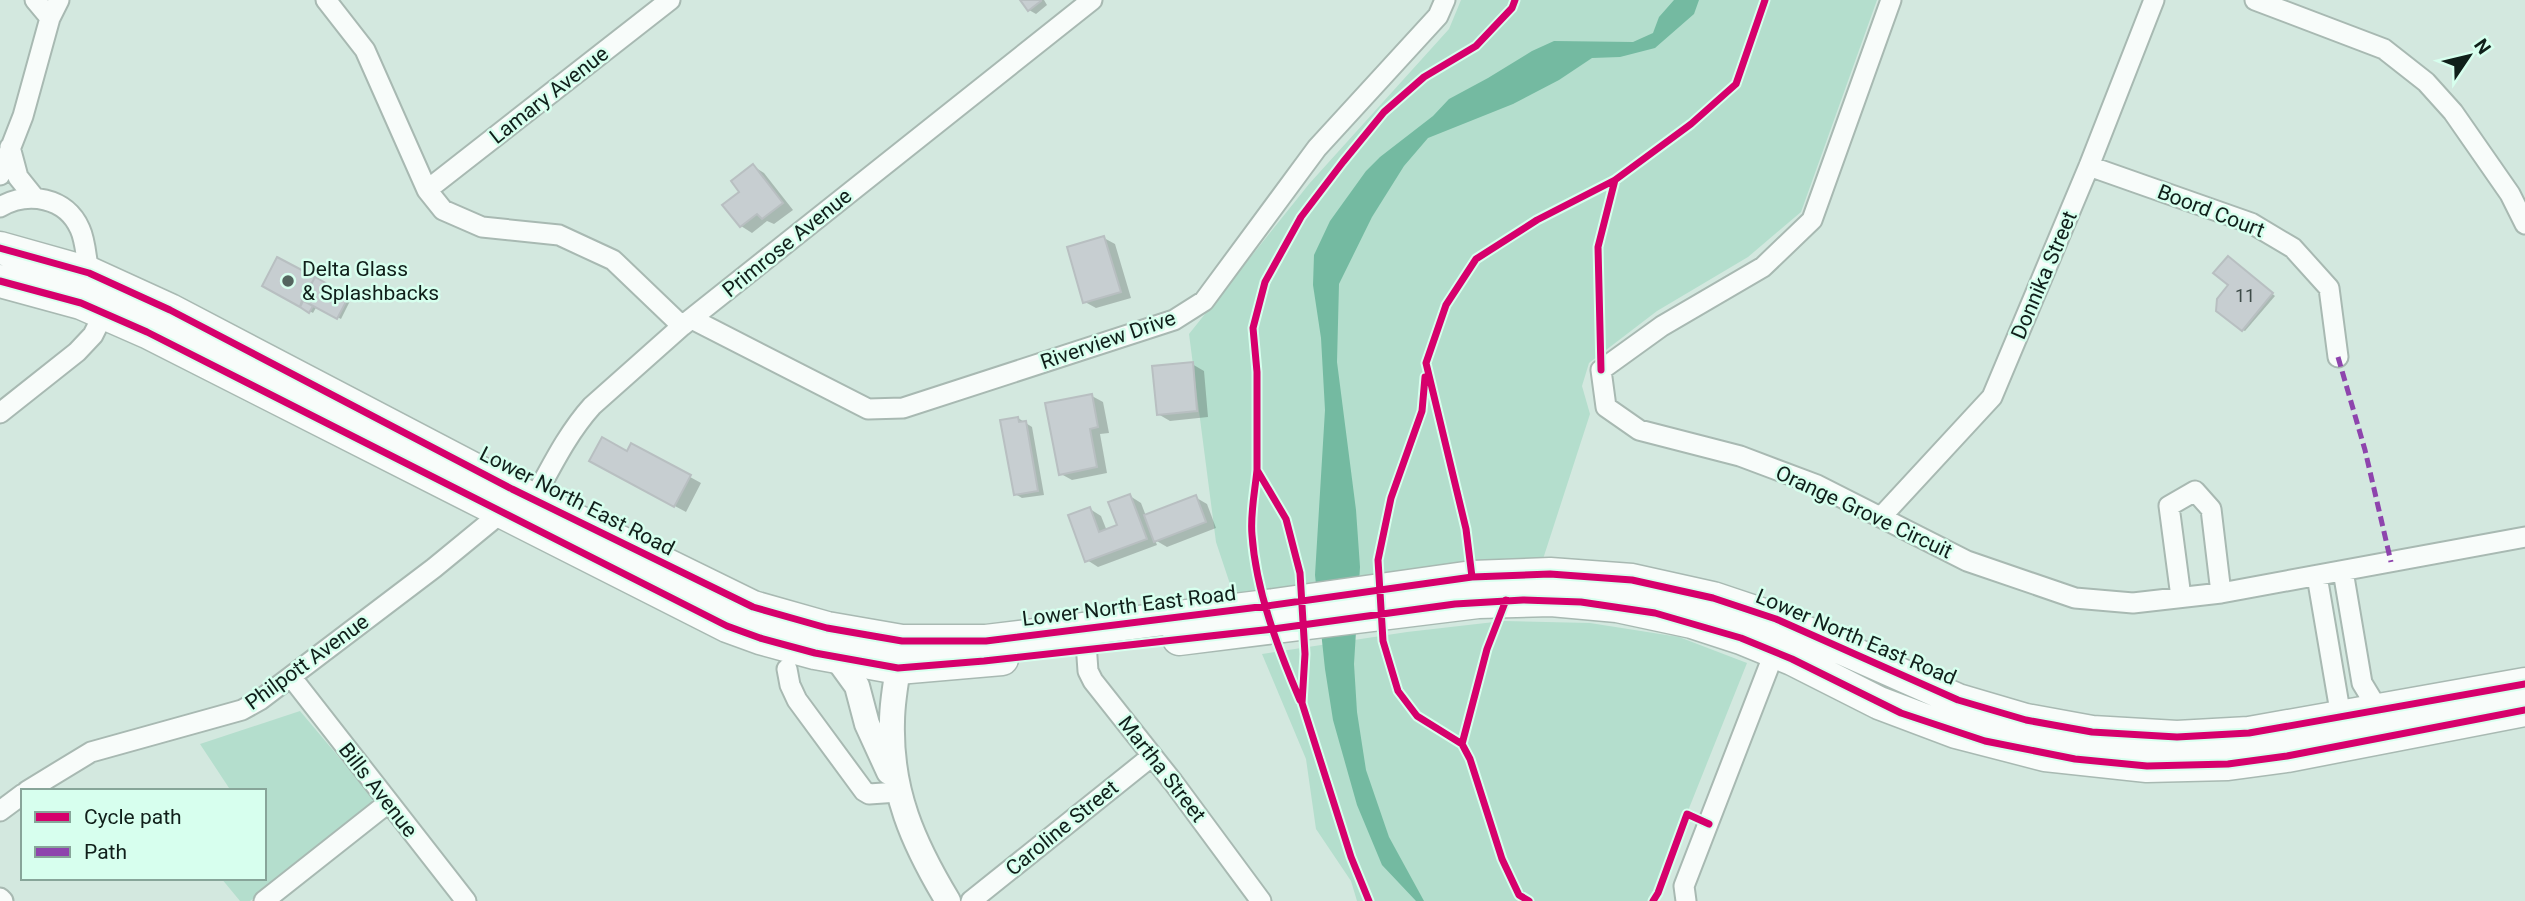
<svg xmlns="http://www.w3.org/2000/svg" width="2525" height="901" font-family="Roboto,sans-serif">
  <style>
    .green { fill: #b4decd }
    .water { fill: #74baa1 }
    .shadow { fill: #0003 }
    .building { fill: #c7ced1; stroke: #b8bfc1; stroke-width: 2 }
    .lines { fill: none; stroke-linecap: round; stroke-linejoin: round }
    .minor-casing { stroke: #a8b9b2; stroke-width: 23 }
    .tertiary-casing { stroke: #a8b9b2; stroke-width: 28 }
    .primary-casing { stroke: #a8b9b2; stroke-width: 35 }
    .minor { stroke: #f8fcfa; stroke-width: 19 }
    .tertiary { stroke: #f8fcfa; stroke-width: 24 }
    .primary { stroke: #f8fcfa; stroke-width: 32 }
    .quiet { stroke: #8e44ad; stroke-width: 5; stroke-dasharray: 10 5; stroke-linecap: butt }
    .cycleway-casing { stroke: #d7ffee; stroke-width: 11 }
    .cycleway { stroke: #d6006c; stroke-width: 7 }
    .poi-dot { fill: #54655f; stroke: #d7ffee; stroke-width: 2.5 }
    .labels { text-anchor: middle; stroke-width: 5; stroke-linejoin: round; paint-order: stroke }
    .number-label { font-size: 18px; fill: #3e4b48 }
    .street-label { font-size: 21px; fill: #101f1a; stroke: #d7ffee }
    .poi-label { font-size: 21px; fill: #101f1a; stroke: #d7ffee; text-anchor: start }
  </style>
  <rect width="100%" height="100%" fill="#d3e8df"/>
  <path class="green" d="M1461 0H1877L1801 212 1748 257 1657 311 1589 363 1582 386 1590 414 1543 559 1234 596 1216 542 1189 334 1309 184 1449 29Z
    M1503 621 1590 623 1679 637 1747 663 1652 901H1357L1351 881 1316 829 1306 759 1262 654 1407 632Z
    M300 711 375 800 250 901H240L221 878H264V791H231L200 744Z"/>
  <path class="water" d="M1674 0H1699L1694 14 1655 48 1620 57 1592 58 1559 80 1513 104 1428 138 1404 166 1372 217 1339 284 1337 362 1356 510 1360 567 1354 664 1357 712 1366 770 1389 837 1424 901H1416L1382 865 1357 805 1333 720 1325 669 1315 575 1325 410 1321 338 1313 285 1314 255 1330 221 1366 171 1380 157 1433 116 1449 99 1488 78 1532 51 1554 41 1633 42 1653 33 1659 17Z"/>
  <path class="shadow" d="M1022 0H1044L1047 5 1036 14 1029 10Z
    M753 166 764 173 793 210 774 224 767 221 752 233 741 226 742 193Z
    M1104 238 1115 244 1131 298 1096 308 1085 302Z
    M2231 259 2275 296 2245 331 2243 330 2230 285Z
    M314 279 351 299 341 319 317 306 313 313 264 285Z
    M1192 364 1204 371 1208 417 1170 421 1158 414Z
    M1092 396 1103 402 1109 433 1100 434 1107 473 1072 480 1061 474Z
    M1018 418 1032 427 1044 495 1022 498 1015 494Z
    M632 445 701 483 686 512 591 461 628 453Z
    M1130 496 1141 503 1146 516 1195 497 1207 504 1216 528 1167 547 1155 540 1157 545 1098 567 1087 560 1090 509 1101 516 1107 531 1119 526Z"/>
  <path class="building" d="M1020 0H1041V1L1028 11Z
    M753 164 783 203 762 219 757 214 740 227 722 205 739 192 731 181Z
    M1104 236 1121 292 1083 303 1067 247Z
    M2228 256 2273 293 2242 331 2216 311 2217 299 2228 285 2213 273Z
    M277 257 315 277 300 307 262 286Z
    M315 277 349 296 337 319 302 300Z
    M302 300 313 306 309 313 300 307Z
    M1193 362 1197 411 1157 415 1152 366Z
    M1092 394 1098 427 1090 429 1097 467 1059 475 1045 403Z
    M1018 417 1019 422 1026 421 1038 491 1014 495 1000 420Z
    M602 437 627 451 631 443 691 475 674 507 589 461Z
    M1130 494 1147 539 1085 562 1068 515 1090 507 1099 532 1117 525 1108 502Z
    M1196 495 1206 522 1154 542 1144 515Z"/>
  <g class="lines">
    <g class="minor-casing">
      <path id="minor" d="M35 0 50 18
        M326 0 365 50 427 190 443 210 482 227 559 235 613 260 682 326
        M1891 0 1812 220 1763 267 1662 326 1601 370 1606 407 1639 430 1740 456 1817 485 1967 561 2075 598 2133 603 2221 593 2525 537
        M2255 0 2384 49 2426 82 2453 112 2510 194 2525 224
        M10 147 18 177 34 197
        M2089 166 2251 223 2293 248 2329 288 2338 357
        M0 175 23 116 50 18 59 0
        M427 190 670 0
        M0 207C28 191 66 197 80 229 86 242 86 259 89 273
        M692 319 868 409 903 408 1174 320 1204 301 1317 148 1438 16 1445 0
        M0 413 77 352 93 335 104 313
        M528 509C548 474 565 436 592 406L682 326 1092 0
        M1881 517 1992 397 2089 166 2154 0
        M2343 571 2362 683 2379 711
        M2317 576 2341 717 2348 723
        M2181 597 2169 506 2195 491 2211 509 2221 593
        M1085 629 1088 671 1093 681 1173 782 1261 901
        M787 669 790 685 797 700 864 791 869 794 898 792
        M292 678 466 901
        M27 791 91 752 242 710 260 700 434 568 501 513 505 505
        M0 811 23 794
        M0 898 3 901
        M264 901 388 803
        M971 901 1152 756
        M1686 901 1684 886 1778 643"/>
    </g>
    <g class="tertiary-casing">
      <path id="tertiary" d="M901 652C897 675 892 699 892 722 890 791 913 843 948 901
        M836 657 857 686 867 724 889 772"/>
    </g>
    <g class="primary-casing">
      <path id="primary" d="M0 248 89 273 170 310 512 489 753 607 827 628 902 641H986L1267 606 1472 577 1550 574 1632 580 1713 598 1776 619 1958 700 2026 720 2092 732 2177 737 2249 733 2525 684
        M0 281 81 303 147 332 727 626 760 638 815 653 898 668 1002 659
        M1179 639 1478 602 1551 600 1617 606 1692 622 1741 638 1792 659 1879 703 1956 732 2045 755 2147 766 2228 764 2287 756 2525 710"/>
    </g>
    <use href="#minor" class="minor"/>
    <use href="#tertiary" class="tertiary"/>
    <use href="#primary" class="primary"/>
    <path class="quiet" d="M2338 357 2365 450 2391 562"/>
    <g class="cycleway-casing">
      <path id="cycleway" d="M0 248 89 273 170 310 512 489 753 607 827 628 902 641H986L1267 606 1472 577 1550 574 1632 580 1713 598 1776 619 1958 700 2026 720 2092 732 2177 737 2249 733 2525 684
        M0 281 81 303 147 332 727 626 760 638 815 653 898 668 984 661 1273 629 1455 604 1523 600 1581 602 1655 613 1741 638 1792 659 1901 713 1985 741 2075 759 2147 766 2228 764 2287 756 2525 710
        M1601 370 1598 247 1615 180
        M1425 377 1422 411 1391 498 1378 560 1383 641 1398 691 1417 716 1462 744 1470 759 1502 859 1519 895 1529 901
        M1257 470C1255 491 1250 514 1252 535 1256 591 1278 649 1300 700
        M1472 577 1466 529 1426 363 1446 305 1476 259 1537 220 1615 180 1691 124 1736 84 1765 0
        M1462 744 1487 649 1506 600
        M1369 901 1351 857 1302 703 1305 654 1300 573 1286 519 1257 470V372L1253 328 1265 282 1301 217 1343 162 1384 112 1424 77 1476 46 1512 8 1515 0
        M1653 901 1658 893 1687 814 1709 824"/>
    </g>
    <use href="#cycleway" class="cycleway"/>
  </g>
  <circle class="poi-dot" cx="288" cy="281" r="7"/>
  <g class="labels">
    <g class="number-label">
      <text x="2245" y="302">11</text>
    </g>
    <g class="street-label">
      <text transform="translate(549 95) rotate(-38)" y="7">Lamary Avenue</text>
      <text transform="translate(2211 211) rotate(21)" y="7">Boord Court</text>
      <text transform="translate(787 243) rotate(-39)" y="7">Primrose Avenue</text>
      <text transform="translate(2044 275) rotate(-67)" y="7">Donnika Street</text>
      <text transform="translate(1108 340) rotate(-19)" y="7">Riverview Drive</text>
      <text transform="translate(577 501) rotate(27)" y="7">Lower North East Road</text>
      <text transform="translate(1864 512) rotate(25)" y="7">Orange Grove Circuit</text>
      <text transform="translate(1129 606) rotate(-7)" y="7">Lower North East Road</text>
      <text transform="translate(1856 637) rotate(23)" y="7">Lower North East Road</text>
      <text transform="translate(307 662) rotate(-36)" y="7">Philpott Avenue</text>
      <text transform="translate(1162 769) rotate(52)" y="7">Martha Street</text>
      <text transform="translate(378 790) rotate(52)" y="7">Bills Avenue</text>
      <text transform="translate(1062 828) rotate(-39)" y="7">Caroline Street</text>
    </g>
    <g class="poi-label">
      <text x="302" y="276">Delta Glass<tspan x="302" dy="24">&amp; Splashbacks</tspan></text>
    </g>
  </g>
  <rect x="21" y="789" width="245" height="91" fill="#d7ffee" stroke="#87a599" stroke-width="2"/>
  <rect x="35" y="812" width="35" height="10" fill="#d6006c" stroke="#87a599" stroke-width="2"/>
  <text x="84" y="824" font-size="21" fill="#101f1a">Cycle path</text>
  <rect x="35" y="847" width="35" height="10" fill="#8e44ad" stroke="#87a599" stroke-width="2"/>
  <text x="84" y="859" font-size="21" fill="#101f1a">Path</text>
  <g transform="translate(2469 56) rotate(55)" stroke="#d7ffee" stroke-width="5" paint-order="stroke">
  <path d="M0-5L12 26L0 18L-12 26Z" fill="#101f1a"/>
  <text y="-10" font-size="19" font-weight="bold" text-anchor="middle" fill="#101f1a">N</text>
  </g>
</svg>
